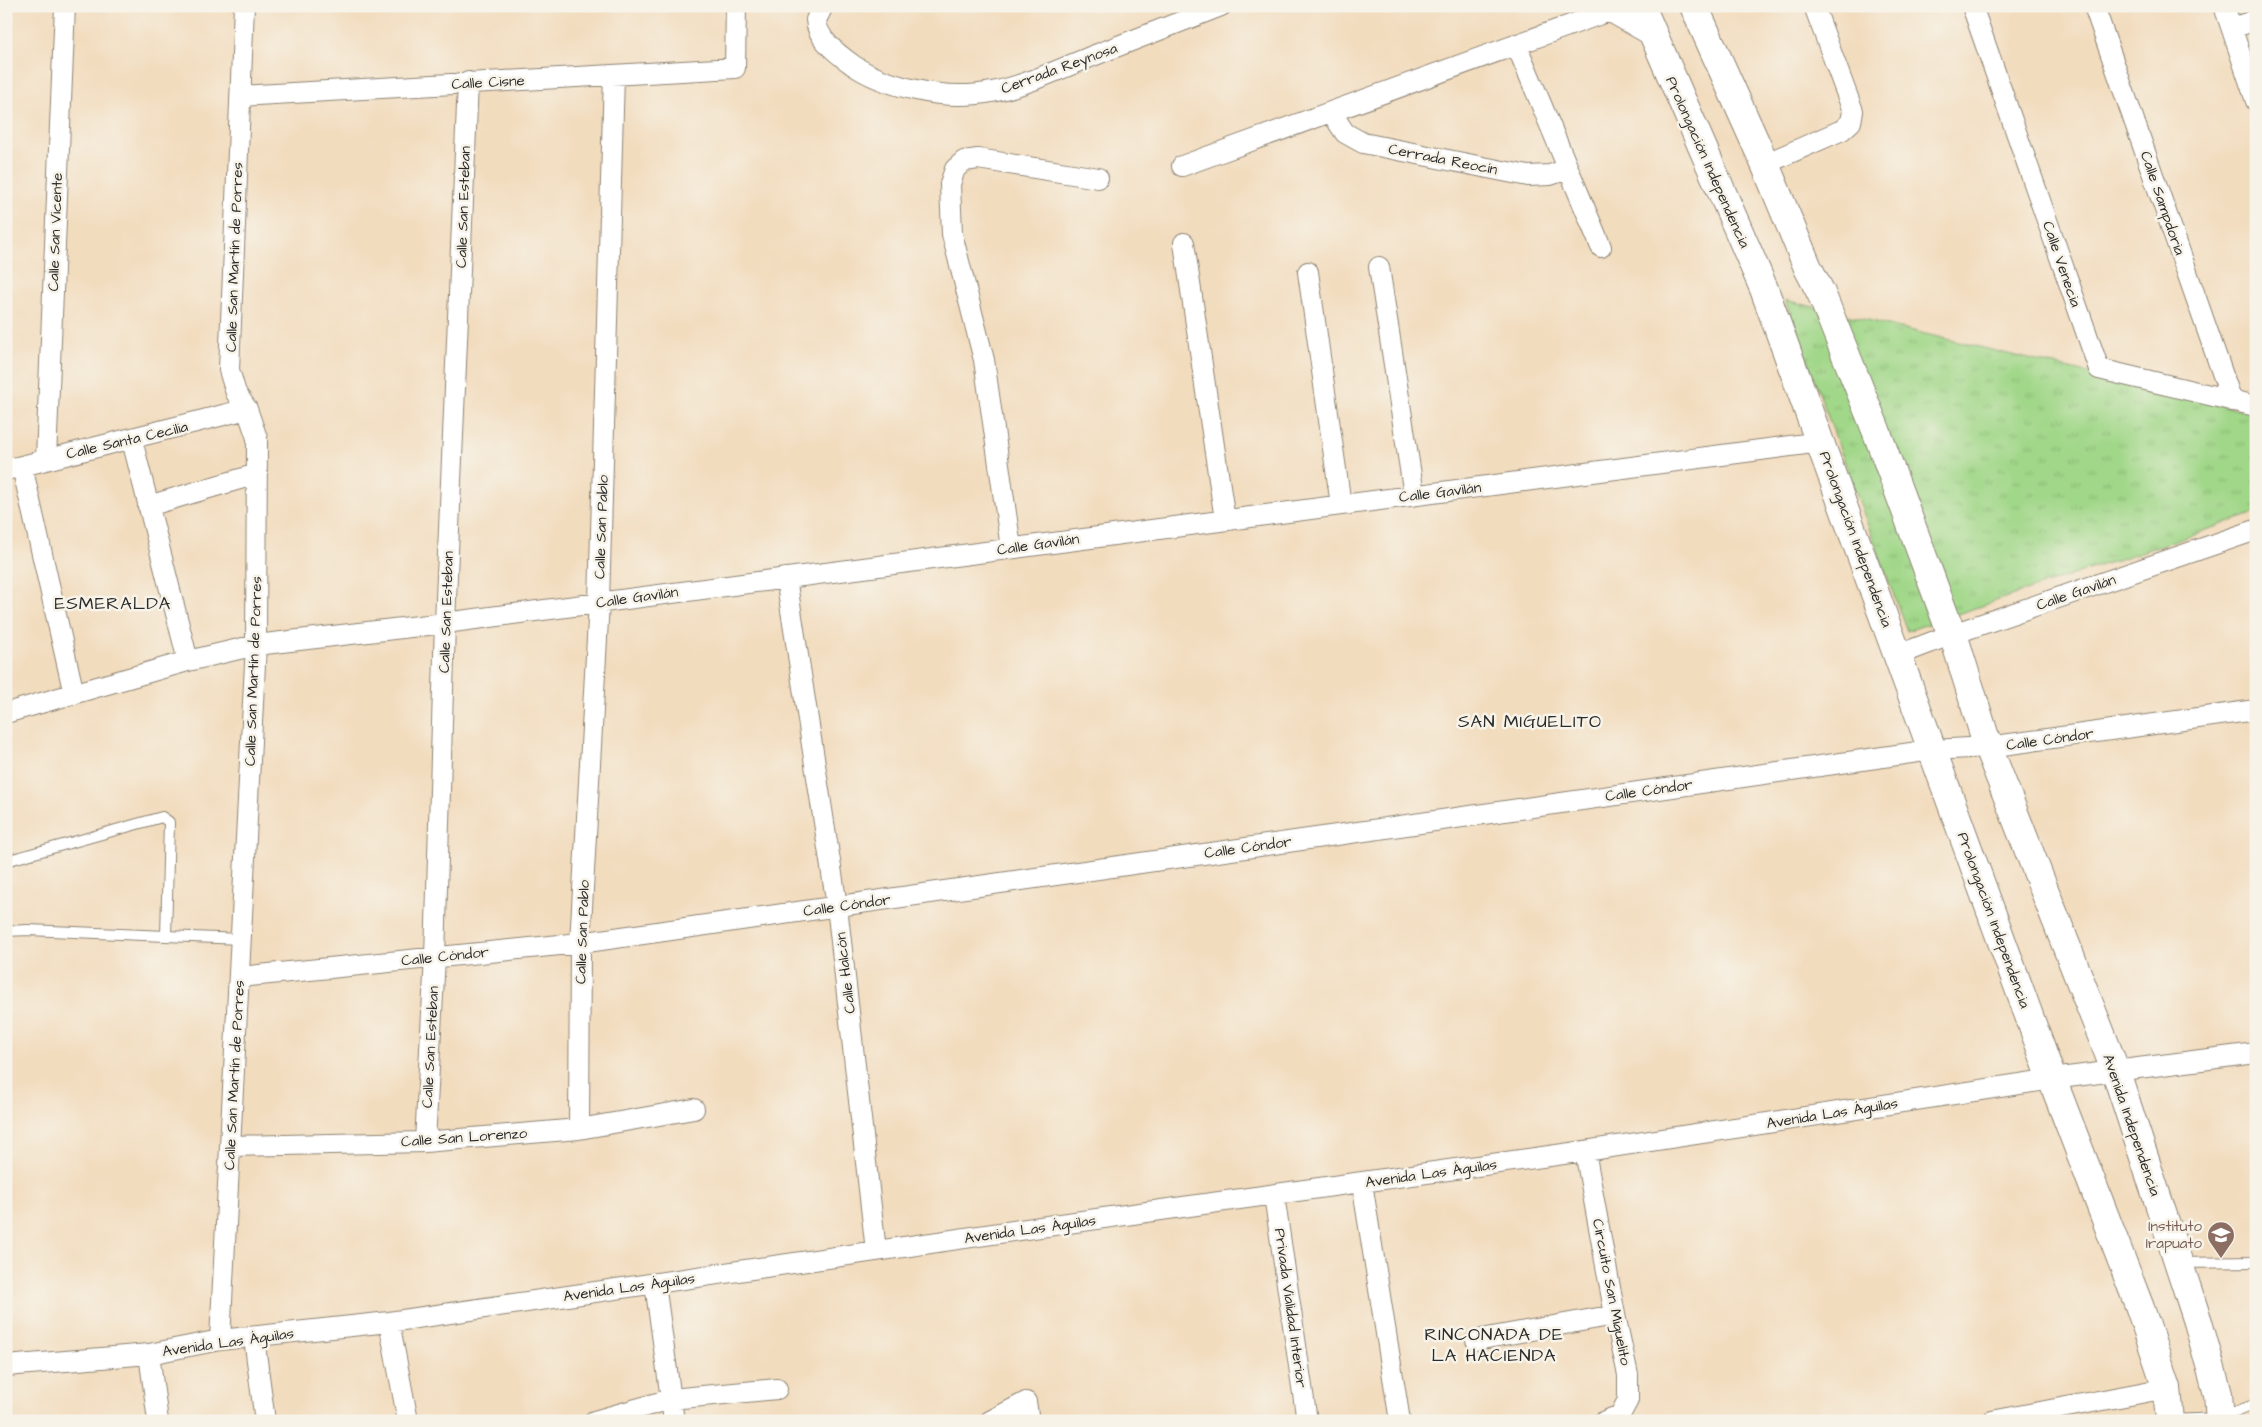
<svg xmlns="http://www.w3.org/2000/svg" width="2262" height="1427" font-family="'Architects Daughter',sans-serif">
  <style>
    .park { fill: url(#park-tufts); stroke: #66815a }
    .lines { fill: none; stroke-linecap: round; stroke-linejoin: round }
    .lane-casing { stroke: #8e8474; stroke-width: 12 }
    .street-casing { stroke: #8e8474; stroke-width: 22 }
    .secondary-casing { stroke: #8e8474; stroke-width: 30 }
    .lane { stroke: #fff; stroke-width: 10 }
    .street { stroke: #fff; stroke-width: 20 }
    .secondary { stroke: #fff; stroke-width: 28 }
    .labels { text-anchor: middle; stroke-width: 5; stroke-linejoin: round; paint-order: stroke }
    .street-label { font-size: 15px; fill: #2b2b2b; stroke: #f7f3e8 }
    .education-label { font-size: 15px; fill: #785e54; stroke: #f7f3e8; text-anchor: end }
    .quarter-label { font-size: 18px; letter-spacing: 1px; fill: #2b2b2b; stroke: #f7f3e8 }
  </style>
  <defs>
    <pattern id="park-tufts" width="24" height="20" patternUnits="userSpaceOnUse" patternTransform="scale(1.25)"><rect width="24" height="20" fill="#a0d788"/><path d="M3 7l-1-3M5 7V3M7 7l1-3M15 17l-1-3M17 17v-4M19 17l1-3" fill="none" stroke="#8ab976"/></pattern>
  </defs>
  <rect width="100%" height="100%" fill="#f7f3e8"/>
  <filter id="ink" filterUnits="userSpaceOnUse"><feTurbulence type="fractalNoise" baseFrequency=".02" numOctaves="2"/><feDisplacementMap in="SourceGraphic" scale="10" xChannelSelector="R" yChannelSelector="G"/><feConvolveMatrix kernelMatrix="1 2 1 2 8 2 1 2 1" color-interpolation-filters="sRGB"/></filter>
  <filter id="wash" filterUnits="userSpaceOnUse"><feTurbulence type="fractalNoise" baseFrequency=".0096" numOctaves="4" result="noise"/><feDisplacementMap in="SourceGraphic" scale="20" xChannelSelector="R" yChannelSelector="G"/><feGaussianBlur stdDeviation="1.12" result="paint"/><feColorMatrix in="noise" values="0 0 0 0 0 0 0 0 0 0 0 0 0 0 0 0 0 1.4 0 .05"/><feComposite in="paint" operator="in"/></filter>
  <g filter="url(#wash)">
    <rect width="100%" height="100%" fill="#f2dcbe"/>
    <path class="park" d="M1785 300 2256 414V513L1907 631Z"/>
  </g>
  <g filter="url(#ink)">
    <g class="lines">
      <g class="lane-casing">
        <path id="lane" d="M6 861 162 817 169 822 166 936 28 930 6 931
          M166 936 242 939
          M2179 1263 2256 1262
          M2172 1420 2220 1418 2256 1404"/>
      </g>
      <g class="street-casing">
        <path id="street" d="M823 6 816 20C817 39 838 54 853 65 872 78 893 85 916 90 985 106 1028 82 1090 57 1134 40 1178 23 1221 6
          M1600 6 1654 37
          M1972 6 2099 369 2256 406
          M2094 6 2232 401
          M2224 6 2256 101
          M2232 28 2256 20
          M1516 44 1601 247
          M240 96 735 68 736 6
          M1331 112 1345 133 1363 143 1528 176 1550 175 1568 169
          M1765 164 1842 130 1851 122 1853 111 1814 6
          M1182 166 1609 11
          M1184 243 1225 520
          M1379 267 1414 495
          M1308 272 1341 505
          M132 440 188 661
          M46 459 65 6
          M22 466 74 694
          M6 470 247 409
          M148 506 257 474
          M1011 548 984 360 952 234 950 184 955 169 964 161 978 159 1098 178
          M786 578 837 906 876 1251
          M1898 655 1953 634 2256 530
          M6 713 188 661 256 645 445 623 1821 442
          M239 977 580 943 1932 750 1988 747 2256 710
          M579 1129 580 943 599 602 614 75
          M425 1142 435 957 445 623 468 82
          M231 1146 425 1142 579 1129 694 1109
          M1585 1151 1615 1315 1628 1375V1400L1620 1415 1605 1421
          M1362 1183 1400 1421
          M1274 1195 1307 1421
          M655 1284 674 1421
          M389 1322 408 1421
          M254 1338 265 1421
          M220 1340 256 645 257 438 247 409 236 393 229 370 244 6
          M1476 1340 1615 1315
          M149 1354 158 1421
          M6 1366 149 1354 220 1340 389 1322 1075 1222 1585 1151 2052 1079 2256 1053
          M594 1421 671 1399 777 1389
          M990 1421 1026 1402 1029 1421
          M1992 1421 2167 1388"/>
      </g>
      <g class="secondary-casing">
        <path id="secondary" d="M1641 6 1764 289 2052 1079 2140 1308 2167 1388 2170 1421
          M1694 6 1765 164 1808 268 1821 293 1876 430 1947 622 1953 634 1988 747 2116 1072 2198 1322 2218 1394 2220 1421"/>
      </g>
      <use href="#lane" class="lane"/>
      <use href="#street" class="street"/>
      <use href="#secondary" class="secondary"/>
    </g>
  </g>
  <defs>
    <g id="school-pin" transform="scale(1.4375)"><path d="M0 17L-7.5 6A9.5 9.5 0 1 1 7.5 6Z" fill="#8d6e63" stroke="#f7f3e8"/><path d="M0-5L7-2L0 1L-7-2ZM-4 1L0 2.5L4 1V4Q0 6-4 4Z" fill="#fff"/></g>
  </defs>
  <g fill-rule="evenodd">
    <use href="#school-pin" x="2221" y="1235"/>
  </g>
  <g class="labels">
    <g class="street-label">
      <text transform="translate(1059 68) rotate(-20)" y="5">Cerrada Reynosa</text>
      <text transform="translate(488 82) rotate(-3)" y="5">Calle Cisne</text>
      <text transform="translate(1443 159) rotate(11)" y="5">Cerrada Reocín</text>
      <text transform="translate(1708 162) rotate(66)" y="5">Prolongación Independencia</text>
      <text transform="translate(2163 203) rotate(71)" y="5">Calle Sampdoria</text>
      <text transform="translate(463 207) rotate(-88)" y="5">Calle San Esteban</text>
      <text transform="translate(55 232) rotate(-88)" y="5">Calle San Vicente</text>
      <text transform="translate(234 257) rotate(-88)" y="5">Calle San Martín de Porres</text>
      <text transform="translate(2062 264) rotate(71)" y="5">Calle Venecia</text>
      <text transform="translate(127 440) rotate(-13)" y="5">Calle Santa Cecilia</text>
      <text transform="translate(1440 492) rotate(-7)" y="5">Calle Gavilán</text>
      <text transform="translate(601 527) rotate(-88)" y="5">Calle San Pablo</text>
      <text transform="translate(1856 539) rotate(70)" y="5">Prolongación Independencia</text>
      <text transform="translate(1038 544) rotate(-8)" y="5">Calle Gavilán</text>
      <text transform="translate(2076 592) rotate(-19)" y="5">Calle Gavilán</text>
      <text transform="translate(637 597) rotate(-8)" y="5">Calle Gavilán</text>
      <text transform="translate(446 612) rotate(-88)" y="5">Calle San Esteban</text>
      <text transform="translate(253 671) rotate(-88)" y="5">Calle San Martín de Porres</text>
      <text transform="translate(2050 739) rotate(-8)" y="5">Calle Cóndor</text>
      <text transform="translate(1649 790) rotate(-8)" y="5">Calle Cóndor</text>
      <text transform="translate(1248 847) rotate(-8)" y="5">Calle Cóndor</text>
      <text transform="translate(847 905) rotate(-8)" y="5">Calle Cóndor</text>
      <text transform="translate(1994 920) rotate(70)" y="5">Prolongación Independencia</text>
      <text transform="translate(582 932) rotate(-88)" y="5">Calle San Pablo</text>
      <text transform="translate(445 956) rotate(-6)" y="5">Calle Cóndor</text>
      <text transform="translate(845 973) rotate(-97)" y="5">Calle Halcón</text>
      <text transform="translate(430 1047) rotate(-87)" y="5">Calle San Esteban</text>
      <text transform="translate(234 1075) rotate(-87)" y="5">Calle San Martín de Porres</text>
      <text transform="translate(1832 1113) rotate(-9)" y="5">Avenida Las Águilas</text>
      <text transform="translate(2132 1125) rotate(71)" y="5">Avenida Independencia</text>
      <text transform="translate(464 1137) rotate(-4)" y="5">Calle San Lorenzo</text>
      <text transform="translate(1431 1173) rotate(-8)" y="5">Avenida Las Águilas</text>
      <text transform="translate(1030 1229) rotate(-8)" y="5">Avenida Las Águilas</text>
      <text transform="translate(629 1287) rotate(-8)" y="5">Avenida Las Águilas</text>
      <text transform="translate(1612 1292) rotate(79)" y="5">Circuito San Miguelito</text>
      <text transform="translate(1291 1308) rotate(82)" y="5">Privada Vialidad Interior</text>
      <text transform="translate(228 1342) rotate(-8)" y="5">Avenida Las Águilas</text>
    </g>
    <g class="education-label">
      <text x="2202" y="1231">Instituto<tspan x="2202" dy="17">Irapuato</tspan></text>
    </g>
    <g class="quarter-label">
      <text x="113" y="609">ESMERALDA</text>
      <text x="1530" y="727">SAN MIGUELITO</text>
      <text x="1494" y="1340">RINCONADA DE<tspan x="1494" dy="21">LA HACIENDA</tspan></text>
    </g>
  </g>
  <rect width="2262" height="1427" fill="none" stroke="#f7f3e8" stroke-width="25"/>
</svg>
